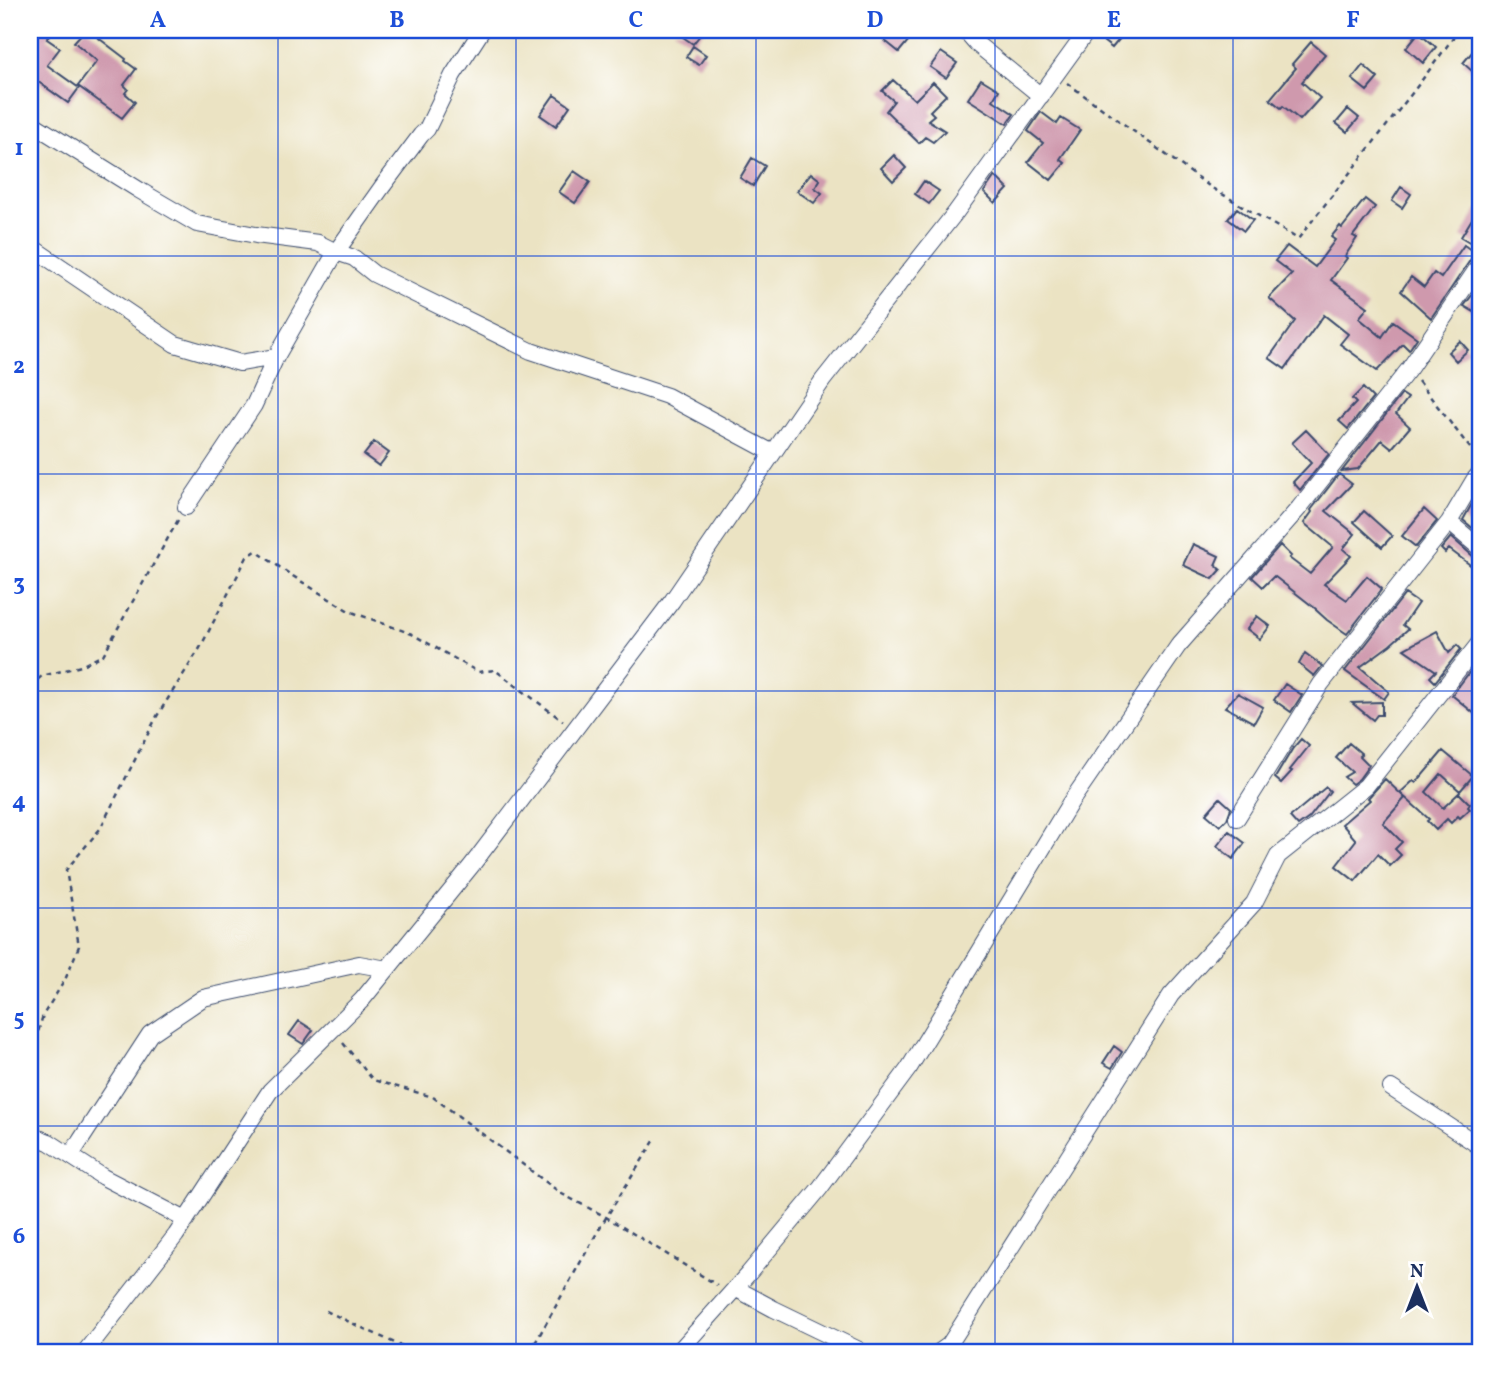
<svg xmlns="http://www.w3.org/2000/svg" width="1511" height="1382" font-family="Vollkorn,serif">
  <style>
    .building { fill: #cf99ad }
    .lines { fill: none; stroke-linecap: round; stroke-linejoin: round }
    .street-casing { stroke: #3a4a6d; stroke-width: 18 }
    .path { stroke: #3a4a6d; stroke-width: 2.5; stroke-dasharray: 5 5; stroke-linecap: butt }
    .street { stroke: #fff; stroke-width: 16 }
    .grid { fill: none; stroke: #1d4ed8; stroke-width: 2; stroke-opacity: 0.55 }
    .neatline { fill: none; stroke: #1d4ed8; stroke-width: 2.5 }
    .grid-label { font-size: 23px; text-anchor: middle; font-weight: bold; fill: #1d4ed8 }
  </style>
  <rect width="100%" height="100%" fill="#fff"/>
  <filter id="ink" filterUnits="userSpaceOnUse"><feTurbulence type="fractalNoise" baseFrequency=".0143" numOctaves="2"/><feDisplacementMap in="SourceGraphic" scale="14" xChannelSelector="R" yChannelSelector="G"/><feConvolveMatrix kernelMatrix="1 2 1 2 8 2 1 2 1" color-interpolation-filters="sRGB"/></filter>
  <filter id="wash" filterUnits="userSpaceOnUse"><feTurbulence type="fractalNoise" baseFrequency=".00686" numOctaves="4" result="noise"/><feDisplacementMap in="SourceGraphic" scale="28" xChannelSelector="R" yChannelSelector="G"/><feGaussianBlur stdDeviation="1.57" result="paint"/><feColorMatrix in="noise" values="0 0 0 0 0 0 0 0 0 0 0 0 0 0 0 0 0 1.4 0 .05"/><feComposite in="paint" operator="in"/></filter>
  <g filter="url(#wash)">
    <rect width="100%" height="100%" fill="#ebe3c3"/>
    <g id="blocks">
      <path class="building" d="M35 30H54L47 39 60 48 47 65 79 88 68 103 30 76V37Z
        M85 30H88L126 59 125 61 136 69 124 85 128 89 125 93 135 102 122 118 78 86 97 61 74 42Z
        M673 30H704L693 44Z
        M893 30H895L909 40 899 52 884 40Z
        M1112 30H1127L1112 48 1103 41Z
        M1419 32 1436 47 1423 63 1406 48Z
        M1311 42 1325 54 1302 82 1320 98 1300 120 1283 106 1281 108 1270 99 1296 68 1292 64Z
        M693 46 706 55 699 65 686 57Z
        M1473 51 1481 58V79L1463 63Z
        M941 52 957 63 946 78 930 67Z
        M1363 65 1378 78 1367 91 1352 79Z
        M981 79 999 90 993 100 1014 114 1007 124 968 99Z
        M893 80 915 100 933 82 946 95 930 111 934 115 928 120 945 131 933 142 925 137 919 143 886 111 894 101 882 91Z
        M554 95 570 106 556 126 540 115Z
        M1348 109 1359 118 1347 132 1336 123Z
        M1041 112 1057 124 1061 118 1080 130 1060 159 1065 163 1051 180 1028 162 1043 143 1028 131Z
        M894 155 906 168 893 181 881 168Z
        M752 158 765 166 753 186 740 178Z
        M574 171 590 182 575 203 559 192Z
        M811 173 820 180 815 188 822 193 814 203 797 191Z
        M995 176 1008 189 995 203 984 192Z
        M924 181 939 191 929 204 915 194Z
        M1401 187 1411 194 1402 208 1392 201Z
        M1365 199 1375 207 1353 236 1357 238 1345 256 1347 258 1331 280 1368 307 1359 318 1382 337 1393 321 1417 338 1409 350 1403 344 1377 371 1340 344 1348 334 1324 315 1285 369 1269 358 1295 321 1269 298 1292 274 1275 261 1287 246 1315 267 1335 240 1331 237 1340 226 1342 228Z
        M1481 204V238L1476 246 1461 237Z
        M1237 208 1253 220 1244 231 1228 219Z
        M1464 245 1475 253 1431 318 1401 291 1411 277 1424 287 1434 273 1441 278Z
        M1476 290 1481 293V316L1464 306Z
        M1460 341 1468 350 1456 361 1448 352Z
        M1363 388 1373 398 1348 429 1339 421 1356 403 1352 399Z
        M1402 394 1408 398 1396 414 1410 427 1392 448 1382 440 1358 469 1342 471Z
        M1306 430 1329 454 1300 490 1293 482 1311 463 1292 443Z
        M374 442 389 453 379 466 364 455Z
        M1339 474 1352 484 1326 511 1355 534 1343 549 1351 556 1324 584 1347 600 1367 576 1382 589 1347 634 1327 620 1316 610V609L1274 576 1263 587 1252 577 1280 545 1291 556 1289 558 1310 574 1333 547 1304 523 1312 512 1311 510Z
        M1481 493V535L1463 520 1473 502Z
        M1424 509 1437 521 1416 547 1402 536Z
        M1364 511 1392 536 1382 547 1354 522Z
        M1451 537 1474 557 1481 559V573L1449 549 1445 553 1441 549Z
        M1193 544 1219 556 1215 565 1221 570 1213 579 1183 565Z
        M1405 594 1418 603 1403 625 1408 629 1390 645 1360 667 1389 692 1384 699 1345 671Z
        M1257 616 1270 626 1260 639 1247 629Z
        M1437 631 1449 653 1457 645 1461 649 1435 682 1430 677 1436 671 1404 649Z
        M1305 653 1322 666 1314 676 1299 664Z
        M1475 665 1481 672V719L1452 695Z
        M1285 684 1302 695 1291 712 1274 700Z
        M1238 693 1263 707 1254 723 1225 707Z
        M1382 702V715H1377L1373 720 1352 703Z
        M1301 739 1309 746 1290 770 1292 771 1281 783 1275 778 1293 748Z
        M1349 743 1362 754 1360 756 1369 765 1359 779 1352 784 1344 777 1352 772 1336 758Z
        M1443 751 1473 776 1460 791 1441 774 1426 792 1443 808 1459 793 1470 804 1468 807 1470 809 1460 818 1458 816 1451 823 1447 819 1436 830 1427 821 1429 819 1400 793 1413 781 1416 783Z
        M1385 779 1405 798 1383 823 1402 842 1395 849 1401 855 1390 866 1378 854 1355 881 1336 866 1356 840 1342 824 1370 800 1368 798Z
        M1326 787 1330 791 1309 818 1298 826 1290 817Z
        M1220 798 1231 808 1227 819 1220 826 1206 814Z
        M1229 831 1245 843 1233 859 1217 846Z
        M299 1021 313 1030 303 1044 289 1035Z
        M1114 1046 1122 1052 1112 1068 1103 1063Z"/>
    </g>
  </g>
  <g filter="url(#ink)">
    <use href="#blocks" fill-opacity="0" stroke="#3a4a6d" stroke-width="2"/>
    <g class="lines">
      <g class="street-casing">
        <path id="street" d="M965 30 978 45 1041 96
          M30 122 139 190 197 224 256 235 318 243 336 252 382 187 421 135 427 129 453 75 482 30
          M30 246 175 344 240 363 276 357 336 252 354 258 374 274 531 351 667 396 773 453
          M1481 472 1474 480 1449 522 1481 549
          M186 507 254 405 276 357
          M1237 818 1321 684 1449 522
          M1391 1088 1481 1147
          M30 1135 49 1142 103 1177 186 1220
          M71 1155 150 1034 203 998 359 964 387 969
          M735 1288 774 1309 859 1350V1352
          M85 1352 176 1235 270 1091 362 1000 472 865 672 601 823 380 956 212 1088 30
          M678 1352 749 1273 820 1188 909 1068 1070 803 1178 646 1299 508 1409 369 1481 263
          M939 1352 949 1345 1171 995 1254 903 1278 856 1366 786 1481 641"/>
      </g>
      <path class="path" d="M1067 83 1212 188 1298 239 1413 92 1459 30
        M1418 381 1474 453V459
        M1474 453 1481 454
        M30 686 42 676 81 666 103 655 178 520
        M343 1043 373 1080 433 1097 562 1194 606 1217 717 1285
        M30 1060 43 1015 65 980 79 946 66 870 100 829 157 716 200 648 247 557 256 551 291 575 349 611 412 634 478 672 495 670 563 721
        M326 1311 414 1352
        M530 1352 602 1224 656 1138"/>
      <use href="#street" class="street"/>
    </g>
  </g>
  <path class="grid" d="M278 30V1352M516 30V1352M756 30V1352M995 30V1352M1233 30V1352M30 256H1481M30 474H1481M30 691H1481M30 908H1481M30 1126H1481"/>
  <rect width="1511" height="1382" fill="none" stroke="#fff" stroke-width="77"/>
  <g transform="translate(1417 1287)" stroke="#ffffff" stroke-width="5" paint-order="stroke">
  <path d="M0-5L12 26L0 18L-12 26Z" fill="#1b2f5e"/>
  <text y="-10" font-size="19" font-weight="bold" text-anchor="middle" fill="#1b2f5e">N</text>
  </g>
  <rect x="38" y="38" width="1434" height="1306" class="neatline"/>
  <g class="grid-label">
    <text x="158" y="27">A</text>
    <text x="397" y="27">B</text>
    <text x="636" y="27">C</text>
    <text x="875" y="27">D</text>
    <text x="1114" y="27">E</text>
    <text x="1353" y="27">F</text>
    <text x="19" y="155">1</text>
    <text x="19" y="373">2</text>
    <text x="19" y="590">3</text>
    <text x="19" y="808">4</text>
    <text x="19" y="1025">5</text>
    <text x="19" y="1243">6</text>
  </g>
</svg>
